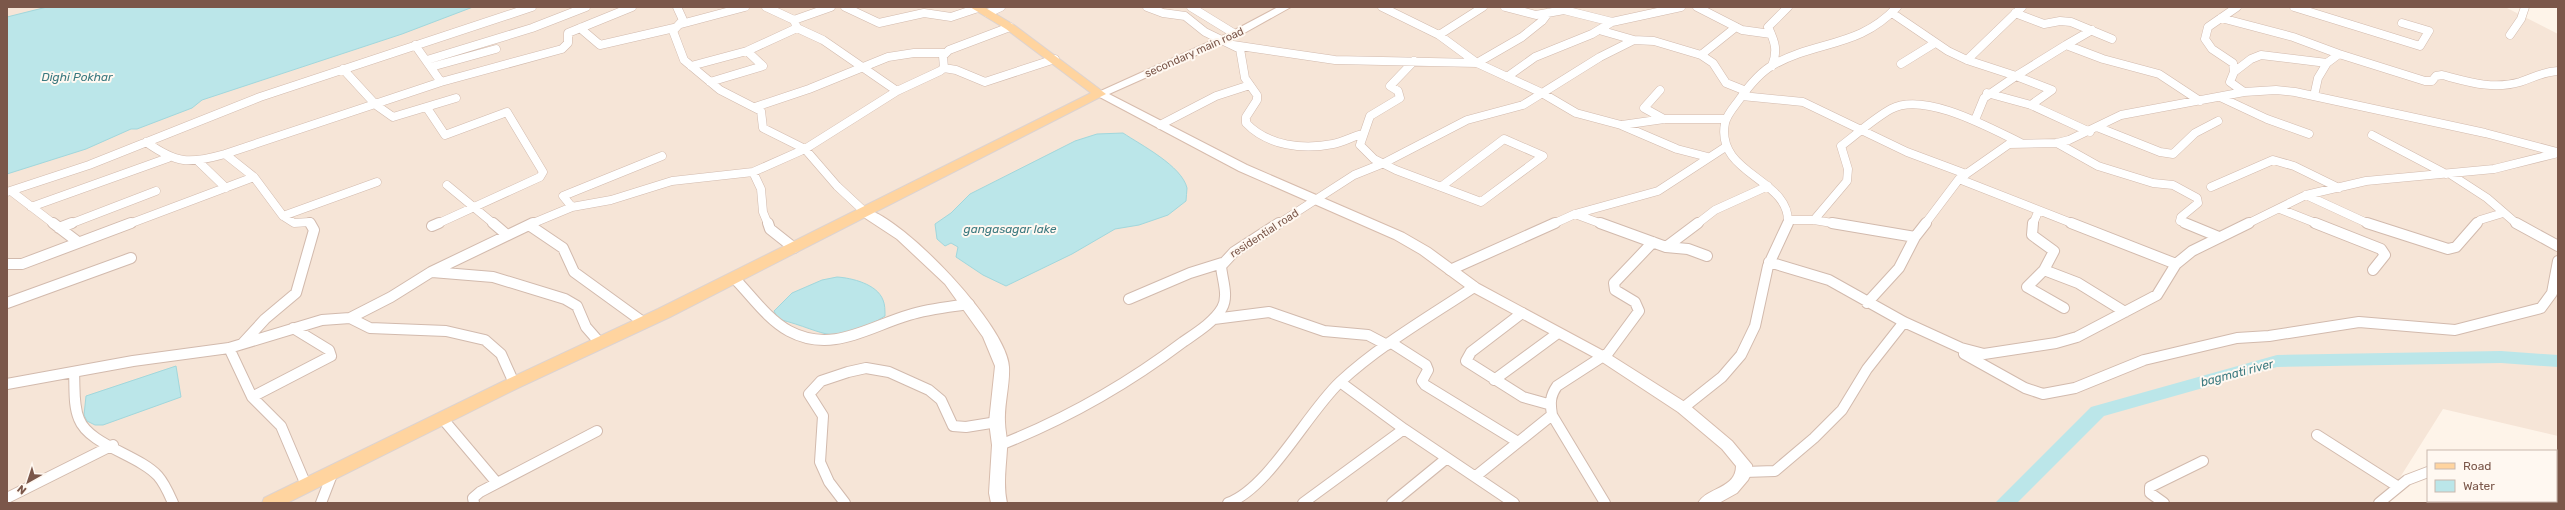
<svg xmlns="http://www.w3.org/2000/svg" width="2565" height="510" font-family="Rubik,sans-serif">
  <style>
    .residential { fill: #f6e5d7 }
    .water { fill: #bbe6e9; stroke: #a1d7dc }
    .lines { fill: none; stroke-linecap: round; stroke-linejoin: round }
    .river { fill: #bbe6e9; fill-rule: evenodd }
    .street-far1-casing { stroke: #d2baad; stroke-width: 9 }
    .street-casing { stroke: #d2baad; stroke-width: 12 }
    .secondary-casing { stroke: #d7bcad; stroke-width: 2 }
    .primary-casing { stroke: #ddd3d0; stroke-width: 2 }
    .street-far1 { stroke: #fff; stroke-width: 8 }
    .street { stroke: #fff; stroke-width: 10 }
    .secondary { fill: #fff; fill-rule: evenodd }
    .primary { fill: #ffd49f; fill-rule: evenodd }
    .labels { text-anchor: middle; stroke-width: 4; stroke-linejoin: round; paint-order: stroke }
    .street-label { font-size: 11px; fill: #7b574a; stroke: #fff8f1 }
    .water-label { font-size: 12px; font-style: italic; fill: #3c7a80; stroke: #fff8f1 }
  </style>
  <rect width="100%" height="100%" fill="#fef4e9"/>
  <path class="residential" d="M7 7H2505L2558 34V436L2443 409 2384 503H7Z"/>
  <path class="water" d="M47 7H473L402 34 202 100 192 108 137 129H131L86 149 7 174V17Z
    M1123 133C1141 145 1182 166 1187 188 1187 192 1186 197 1186 201L1168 215 1139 225 1115 229 1072 254 1006 286 983 275 956 257 958 247 951 243 945 246 937 239 935 224 951 213 970 194 1075 141 1097 134Z
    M837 277C852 278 877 284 883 300 885 304 885 311 885 316 832 349 830 332 778 319L774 311 792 293 822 280Z
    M176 366 181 397 103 425H95L87 421 84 415 86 396Z"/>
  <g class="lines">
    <path class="river" d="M2501 351 2558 355V367L2501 363 2277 367 2104 416 2017 503H1995L2091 407 2277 355Z"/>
    <g class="street-far1-casing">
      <path id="street-far1" d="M677 7 683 20 673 31 684 60 720 90 761 111 763 128 805 149 837 186 866 213
        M845 7 879 23 924 13 951 17 978 8
        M1147 7 1163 13 1185 16 1205 32 1240 49 1245 78 1257 95V100L1246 117V123C1268 146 1303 150 1333 144 1344 142 1353 136 1363 134
        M1191 7 1235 34
        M1382 7 1439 35 1477 63 1542 93 1576 113 1621 125 1677 149 1708 157
        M1505 7 1536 15 1564 10 1612 22
        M1697 7 1742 30 1771 34
        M2294 7 2420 46 2429 31 2402 23
        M988 13 1001 7
        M1892 13 1948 51 1967 60 2016 76 1984 98 1975 120
        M2015 13 2044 24 2060 21 2071 22 2112 39
        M2221 18 2293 37 2339 54 2327 63 2261 55 2251 59 2234 72
        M794 20 831 7
        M681 24 745 7
        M580 28 600 45 674 28
        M797 28 823 40 897 91
        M1599 30 1634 40
        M1439 35 1483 7
        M2510 35 2521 19 2525 7
        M415 45 441 82
        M1233 45 1335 60 1477 63 1522 37 1542 21 1548 13
        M2066 45 2092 30
        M2339 54 2425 81H2432L2436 76 2442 75C2469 82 2493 90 2520 82 2535 77 2542 72 2558 71
        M1701 55 1736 27
        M427 60 532 28 586 7
        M1967 60 2022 7
        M1414 61 1390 86 1398 91 1400 98 1370 116 1360 145 1374 159 1396 170 1481 202 1543 156 1504 139 1442 186
        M1901 64 1935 43
        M691 66 747 51 797 28 794 20 766 7
        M1772 66C1778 50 1775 42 1768 27L1788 7
        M431 67 496 49
        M944 68 956 70 985 82 1055 59
        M343 69 376 105 393 117 456 98
        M2016 76 2066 45 2103 59 2159 74 2200 101
        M2016 76 2052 90 2031 105
        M1507 77 1535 57 1592 34 1612 22 1681 7
        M710 82 763 66 747 51
        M1660 90 1644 108 1664 119
        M2244 92 2276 90 2295 92 2485 133 2557 152
        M1987 93 2031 105 2090 132
        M1742 96 1803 102 1907 152 1966 174
        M2314 96 2318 78 2327 63
        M2220 97 2267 119 2309 134
        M755 107 809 89 888 57 914 53H945
        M427 108 445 135 507 112 543 172 540 177 437 224
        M1160 125 1216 96 1250 85
        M1622 125 1664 119H1726
        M2097 127 2160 152 2173 154 2195 133 2218 121
        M2372 135 2446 174
        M146 142C177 164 189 164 225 154L254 177 283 216 377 182
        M2057 143 2098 166 2153 183 2173 185 2197 198 2198 203 2181 217 2180 221 2187 224
        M225 154 441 82 562 49 568 43V33L632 7
        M199 162 226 188
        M753 172 761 189 763 212 768 224
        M2450 174 2487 198 2517 224
        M1959 179 2074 224
        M447 185 494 224
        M2211 187 2273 160 2294 166 2339 188
        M11 191 54 224
        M7 192 89 165 260 97 532 7
        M2306 195 2369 224
        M31 207 168 158
        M572 207 563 196 662 156
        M2280 209 2318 224
        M1575 214 1602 224
        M283 216 294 223 310 222 311 224
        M1788 220H1814L1838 224
        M1814 220 1847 181 1848 169 1841 146C1857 134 1873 119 1891 109 1924 91 1990 128 2021 143
        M70 224 156 191
        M129 224 254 177
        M531 224 572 207 611 200 672 181 753 172 805 149 897 91 940 71 944 68 943 56 949 50 1010 27
        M1278 224 1354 175 1384 163 1467 120 1523 105 1600 57 1634 40 1654 41 1701 55 1713 63 1726 83 1746 91
        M1553 224 1575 214 1658 191 1724 148
        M1697 224 1715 210 1768 186
        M1788 224C1791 178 1715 175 1725 123 1727 114 1734 107 1739 100 1748 87 1759 73 1773 65 1817 40 1859 48 1897 7
        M1925 224 1959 179 2009 144 2057 143 2069 140 2121 115 2244 92 2230 82 2234 72 2233 63 2212 49 2205 39 2208 27 2237 7
        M2033 224 2038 212
        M2247 224 2306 195 2366 181 2494 169 2558 153
        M2476 224 2480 220 2503 213"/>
    </g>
    <g class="street-casing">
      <path id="street" d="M53 223 78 242
        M493 223 507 235
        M768 223 770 229 794 248
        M1600 223 1666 247 1688 249 1707 256
        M1832 223 1915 237 1926 223
        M2033 223 2032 235 2054 251 2044 270 2027 287 2064 308
        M2071 223 2176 264
        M2185 223 2219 237
        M2315 223 2381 249 2385 255 2373 270
        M2367 223 2448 249 2456 247 2477 223
        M2516 223 2558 246
        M529 225 563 248 574 272 643 322
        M432 226 439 223
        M59 228 72 223
        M1666 247 1698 223
        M1769 262 1829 280 1904 322 1961 348 1984 354 2056 343 2077 337 2157 295 2176 264 2192 251 2249 223
        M7 264H22L131 223
        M1450 270 1555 223
        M2044 270 2078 283 2125 312
        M432 272 493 277 565 299 577 306 586 327 600 343
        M734 278C751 295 767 319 789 331 832 354 868 327 909 315 928 309 949 307 969 304
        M1129 299 1190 273 1222 263
        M7 303 131 258
        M1867 303 1899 268 1915 237
        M1522 313 1471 352 1466 361 1523 397 1548 404
        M350 318 370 328 446 331 485 340 501 354 514 383
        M1214 319 1269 312 1324 331 1368 335 1387 345
        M1390 342 1426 365 1428 370 1422 381 1425 385 1518 442
        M243 343 265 319 296 293 314 230 310 223
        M229 348 252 397 281 426 306 485
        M1964 354 2025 388 2043 394 2075 388 2144 360 2237 338 2269 336 2359 322 2455 330 2541 308 2552 293 2558 261
        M74 373C75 387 73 405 79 419 89 445 139 455 158 476 165 484 169 494 173 503
        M1494 380 1558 333
        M1340 382 1404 429 1514 503
        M7 384 133 361 229 348 322 320 350 318 391 297 431 272 533 223
        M252 397 331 356 329 350 293 328
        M1683 408 1722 377 1741 355 1755 326 1768 266 1788 223
        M442 418 497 483
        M2317 435 2397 486
        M1000 445C1066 419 1126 385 1183 342 1196 333 1214 322 1222 308 1229 296 1222 279 1221 266L1234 252 1279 223
        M1744 472 1775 471 1814 438 1842 410 1867 369 1904 322
        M1476 476 1552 415
        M7 498 113 445
        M321 503 333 472
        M474 503 473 498 480 492 597 431
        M845 503 829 482 820 462 823 416 809 394 821 381 848 372 866 368 889 372 929 390 941 400 953 426 966 427 997 422
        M1228 503C1269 488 1307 413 1340 382 1380 345 1429 317 1474 287
        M1303 503 1404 429
        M1392 503 1447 458
        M1605 503 1552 415C1550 403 1550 396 1557 386L1608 353 1639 311 1635 302 1615 290 1614 283 1653 242
        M2164 503 2150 493V487L2203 461
        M2379 503 2407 480 2428 472"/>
    </g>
    <g class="secondary-casing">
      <path id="secondary" d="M1278 7H1291L1239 36 1109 94 1247 165 1404 233 1430 248 1479 284 1609 354 1688 404 1732 441 1752 465V472L1748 480 1737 493 1719 503H1698C1707 487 1736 489 1736 466L1722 449 1678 412 1599 360 1469 290 1420 254 1394 239 1239 171 1094 94 1231 32Z
        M866 209C905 219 1007 326 1009 367 1010 385 1004 404 1005 422 1005 431 1008 440 1007 449 1006 467 1003 485 1007 503H991L989 493 992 445 989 422 995 366 983 337 945 284 897 239 862 216 860 213Z"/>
    </g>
    <g class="primary-casing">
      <path id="primary" d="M970 7H984L1014 25 1106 94 670 317 520 387 287 503H262L264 498 508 379 658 309 1091 93 1006 29Z"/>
    </g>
    <use href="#street-far1" class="street-far1"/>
    <use href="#street" class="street"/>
    <use href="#secondary" class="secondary"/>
    <use href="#primary" class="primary"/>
  </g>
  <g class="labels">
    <g class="street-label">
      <text transform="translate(1194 52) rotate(-24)" y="4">secondary main road</text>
      <text transform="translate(1264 233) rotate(-33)" y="4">residential road</text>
    </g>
    <g class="water-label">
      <text x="77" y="81">Dighi Pokhar</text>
      <text x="1010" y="233">gangasagar lake</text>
      <text transform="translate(2237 373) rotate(-15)" y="4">bagmati river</text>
    </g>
  </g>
  <rect width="2565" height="510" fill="none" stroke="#7b574a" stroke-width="16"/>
  <rect x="2427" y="450" width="130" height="52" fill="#fff8f1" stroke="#cab8ae"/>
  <rect x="2435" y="463" width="20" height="6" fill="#ffd49f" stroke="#cab8ae"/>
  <text x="2463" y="470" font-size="12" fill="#7b574a">Road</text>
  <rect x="2435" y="480" width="20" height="12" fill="#bbe6e9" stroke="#cab8ae"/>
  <text x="2463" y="490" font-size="12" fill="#7b574a">Water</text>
  <g transform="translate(28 482) rotate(219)" stroke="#fff8f1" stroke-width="3" paint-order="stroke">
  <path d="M0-3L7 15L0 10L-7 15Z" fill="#7b574a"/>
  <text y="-6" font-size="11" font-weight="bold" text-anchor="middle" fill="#7b574a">N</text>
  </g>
</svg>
